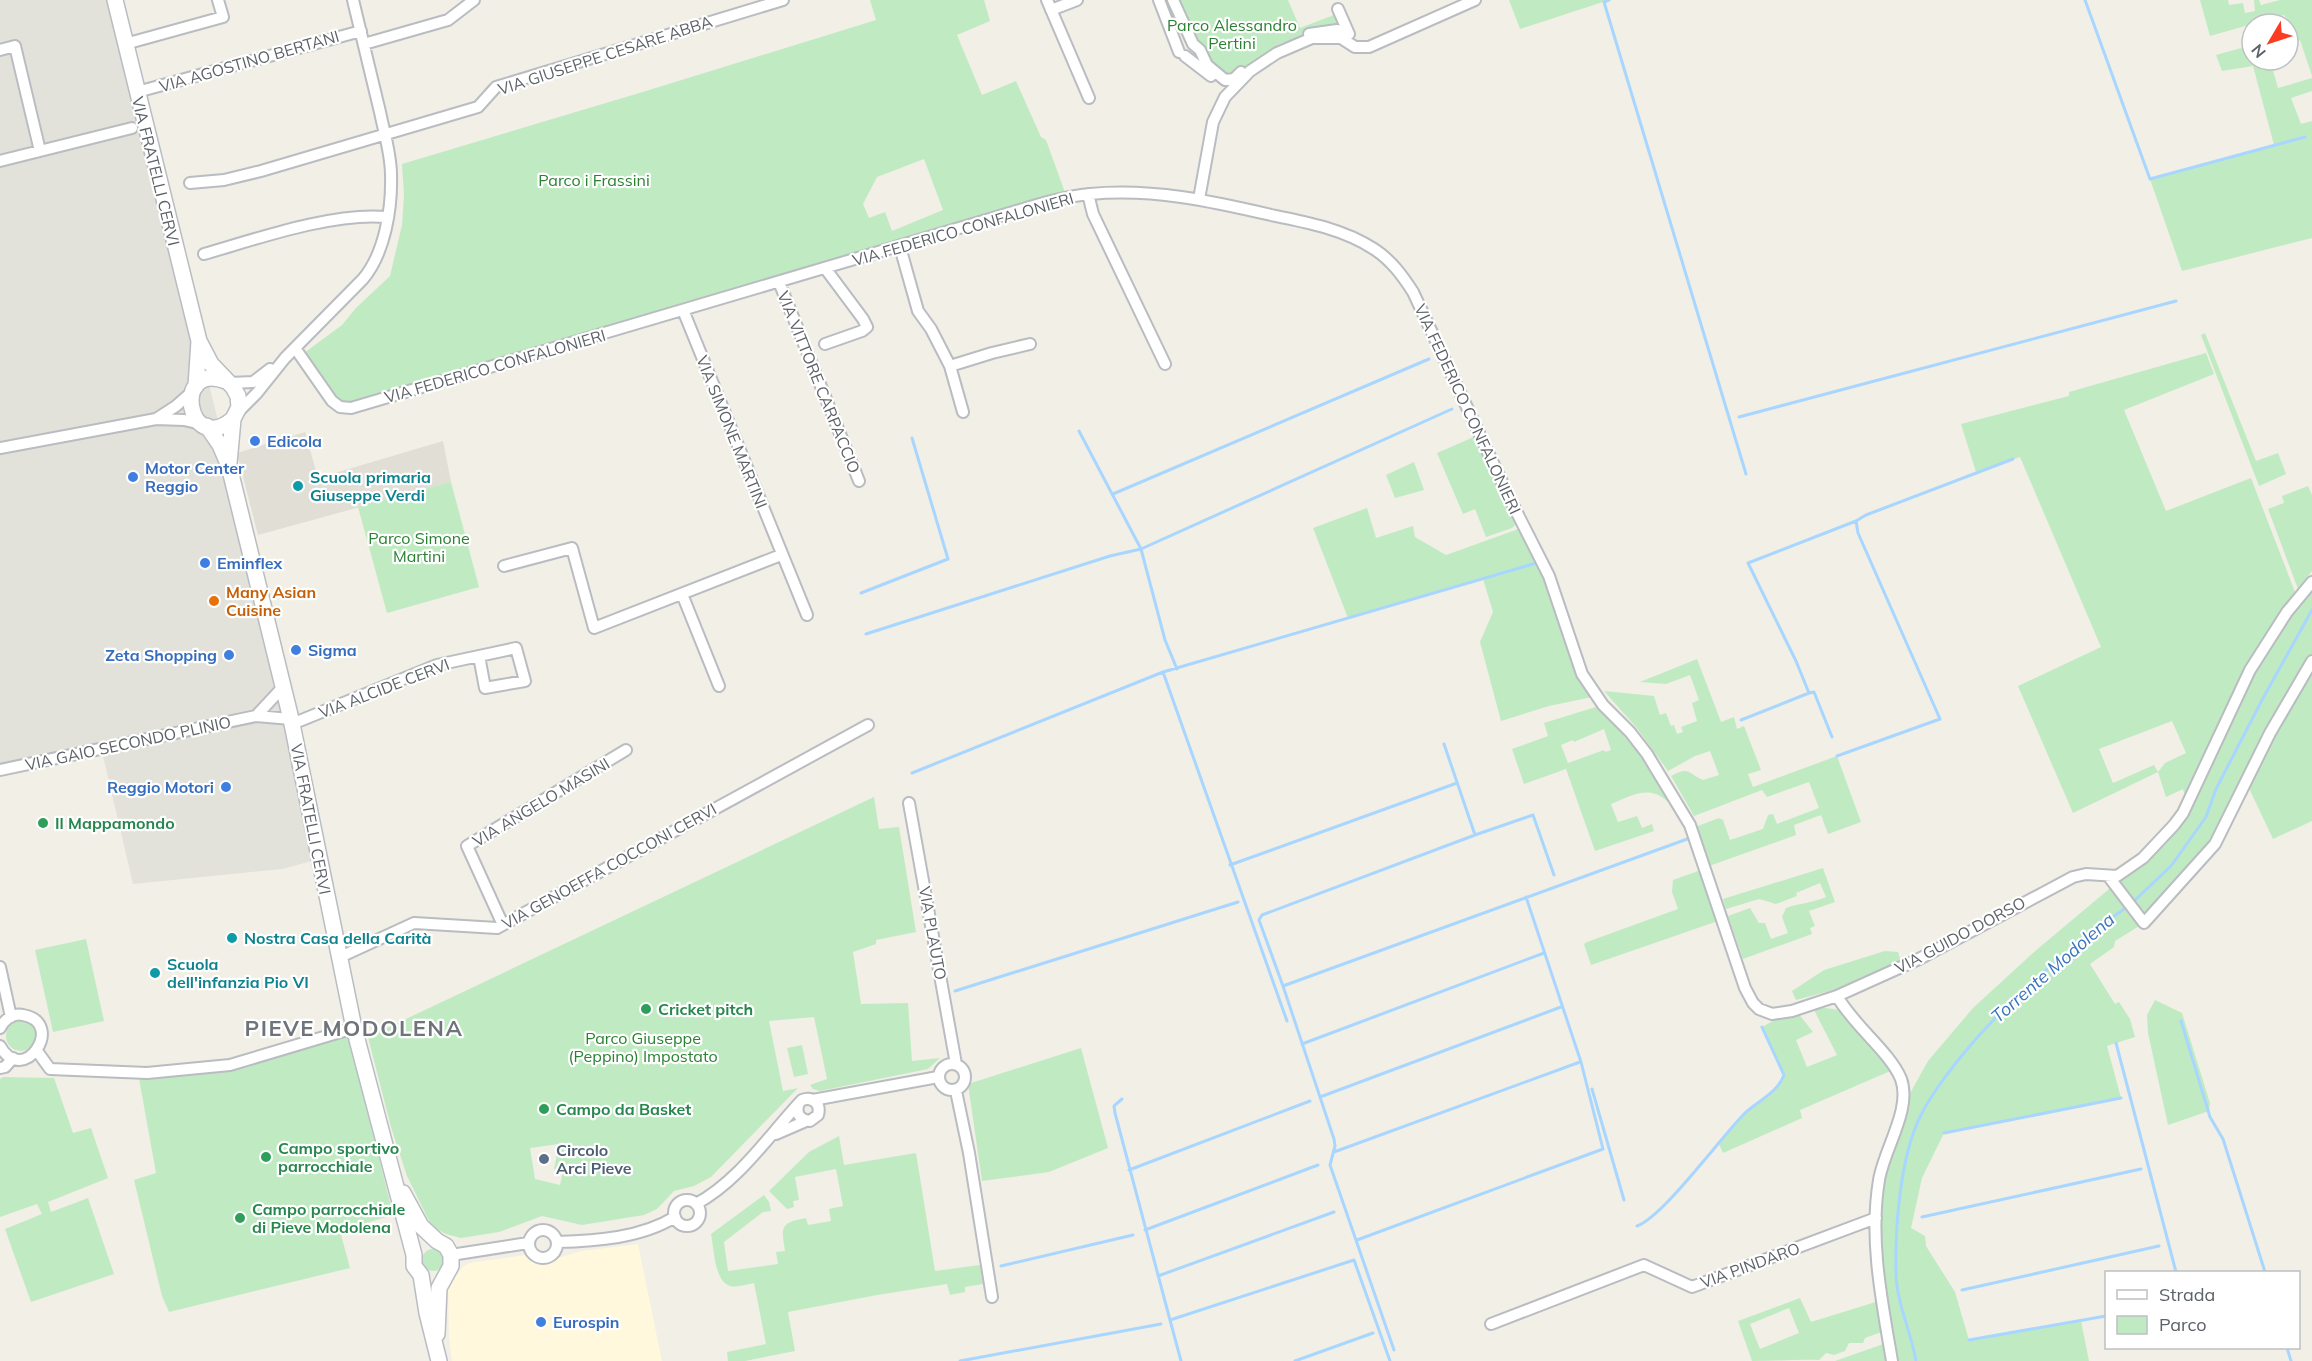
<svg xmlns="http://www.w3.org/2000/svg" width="2312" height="1361" font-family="Mulish,sans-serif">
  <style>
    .commercial { fill: #fff8dd }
    .industrial { fill: #e2e1da }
    .education { fill: #e1ded5 }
    .green { fill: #c0ebc2; fill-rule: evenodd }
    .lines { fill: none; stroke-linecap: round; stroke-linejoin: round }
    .stream { stroke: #a8d6ff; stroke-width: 3 }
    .street-casing { stroke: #b9bcc1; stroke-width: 14 }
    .secondary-casing { stroke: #b9bdc3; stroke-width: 18 }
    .street { stroke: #fff; stroke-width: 10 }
    .secondary { stroke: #fff; stroke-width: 15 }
    .shop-dot { fill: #3f7fe0; stroke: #fff; stroke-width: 2 }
    .culture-dot { fill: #0f9aa8; stroke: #fff; stroke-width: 2 }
    .food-dot { fill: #e8710a; stroke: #fff; stroke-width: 2 }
    .leisure-dot { fill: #2e9e5b; stroke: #fff; stroke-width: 2 }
    .service-dot { fill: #5c6f8a; stroke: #fff; stroke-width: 2 }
    .labels { text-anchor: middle; stroke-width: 4.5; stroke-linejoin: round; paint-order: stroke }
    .park-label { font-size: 16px; fill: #2a8132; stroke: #fff }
    .street-label { font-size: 16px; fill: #5d6268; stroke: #fff }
    .shop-label { font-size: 16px; font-weight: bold; fill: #366cbe; stroke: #fff; text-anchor: start }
    .culture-label { font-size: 16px; font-weight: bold; fill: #0d838f; stroke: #fff; text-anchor: start }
    .food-label { font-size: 16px; font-weight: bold; fill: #c56008; stroke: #fff; text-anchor: start }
    .leisure-label { font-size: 16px; font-weight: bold; fill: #27864d; stroke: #fff; text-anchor: start }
    .service-label { font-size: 16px; font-weight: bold; fill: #4e5e75; stroke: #fff; text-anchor: start }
    .water-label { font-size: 18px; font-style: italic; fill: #3974bd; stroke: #fff }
    .district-label { font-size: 22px; font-weight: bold; letter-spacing: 1.5px; fill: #6e747a; stroke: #fff }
  </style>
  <rect width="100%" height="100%" fill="#f1efe6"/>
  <path class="commercial" d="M638 1244 662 1361H452L449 1338 448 1286 463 1267 469 1263 526 1255 541 1263 581 1251Z"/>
  <path class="industrial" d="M0 0H115L229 466 319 859 282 869 133 884 103 756 0 777Z"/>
  <path class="education" d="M305 432 318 478 443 441 451 482 258 535 237 453Z"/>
  <path class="green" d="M870 0H984L990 21 957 35 982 95 1016 81 1041 137 1046 140 1067 198 340 407 300 356 342 325 356 308 390 276 402 225 404 195 402 164 646 91 876 20ZM924 159 943 210 892 231 885 212 869 218 863 204 877 177Z
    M1175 0H1288L1300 28 1339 13 1348 33 1308 34 1279 44 1228 80 1210 67Z
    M1509 0H1609L1520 29Z
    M2200 0H2228L2229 5 2243 3 2245 13 2255 11 2254 0H2259L2261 5 2280 0H2312V76L2300 40 2288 44V34L2296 31 2284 15 2210 36Z
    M2252 45V60H2270L2278 88 2312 78V91L2291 98 2301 124 2312 121V238L2182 271 2150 179 2274 145 2253 66 2222 71 2216 55Z
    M2205 333 2256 461 2278 453 2286 474 2259 486 2201 335Z
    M2206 353 2214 374 2124 410 2166 511 2251 478 2295 592 2298 589 2268 509 2284 503 2282 496 2308 486 2312 495V571L2298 589 2301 595 2312 582V821L2273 839 2247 784 2215 844 2144 923 2115 941 2114 947 2090 964 2115 1004 2119 1002 2130 1019 2135 1037 2107 1046 2121 1098 1944 1133 1922 1178 1911 1228 1925 1236 1926 1246 1955 1292 1969 1340 2081 1321 2089 1361H1835L1889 1342 1887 1330 1865 1338 1863 1343H1849L1845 1351 1834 1355 1826 1353 1819 1360C1798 1359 1775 1361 1752 1361L1738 1321 1800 1298 1811 1322 1882 1300 1876 1199 1904 1104 1928 1061 1973 1008 2034 952 2115 884 2165 837 2186 798 2183 789 2166 797 2158 772 2073 813 2018 686 2101 647 2020 457 1976 472 1961 424 2069 396V392ZM2172 721 2186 753 2165 763 2158 772 2154 765 2113 783 2099 749ZM1789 1308 1799 1333 1760 1349 1750 1324Z
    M1476 436 1514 519 1515 525 1512 528 1486 537 1475 509 1463 514 1437 453Z
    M1414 462 1424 490 1395 498 1386 475Z
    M451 482 479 587 387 613 358 507Z
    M1367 508 1376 538 1413 526 1415 537 1446 555 1524 527 1597 696 1549 706 1501 721 1480 642 1493 612 1483 579 1348 618 1313 528Z
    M1697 659 1721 722 1734 717 1737 729 1744 726 1761 770 1748 774 1753 787 1837 756 1861 822 1828 834 1821 815 1794 825 1796 835 1709 866 1695 827 1719 818 1723 820 1730 840 1763 829 1768 815 1773 814 1777 824 1819 808 1809 782 1767 797 1762 790 1694 816 1671 776C1690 766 1687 773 1703 780L1719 775 1710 751 1695 756 1668 771 1636 727 1604 691 1654 696 1660 715 1666 713 1671 726 1674 725 1677 734 1683 732 1681 727 1697 721 1692 703 1699 700 1690 675 1666 684 1640 682Z
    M1599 706 1651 768 1670 799 1668 802C1649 784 1632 796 1611 804L1618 822 1637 816 1642 828 1652 824 1654 831 1595 851 1566 769 1524 784 1512 749 1548 736 1544 723ZM1604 729 1611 750 1605 752 1604 750 1568 763 1561 745 1573 740 1574 742Z
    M874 797 879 829 899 827 916 932 876 940V944L853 952 861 1004 908 1003 912 1061 940 1058 928 1069 820 1091 813 1089 810 1085 827 1079 814 1017 769 1021 783 1091 798 1088 711 1177 694 1186 674 1191 657 1209 644 1215 582 1225 542 1216 499 1232 461 1238 446 1234 432 1227 407 1176 391 1127 368 1037ZM559 1144 554 1169 563 1172 560 1185 535 1179 530 1148Z
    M1823 868 1835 902 1809 911 1815 926 1810 928 1812 934 1743 959 1728 916 1750 908 1759 923H1765L1771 939 1788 933 1782 917 1786 908C1800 903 1812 903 1826 897L1820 883 1796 893 1797 896 1776 904 1759 899 1726 909 1723 899Z
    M1701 870 1718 921 1591 965 1584 944 1587 942 1678 909 1672 892 1673 880Z
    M86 939 104 1021 53 1032 35 950Z
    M1885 951 1898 952 1901 962 1837 989 1796 1000 1792 991 1824 970Z
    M2155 1000 2182 1013 2210 1103 2209 1111 2168 1125 2148 1033 2147 1015Z
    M1818 1007 1840 1010 1895 1069 1800 1110 1802 1118 1723 1153 1718 1142 1747 1112 1781 1083 1784 1075 1762 1027 1780 1017 1798 1013 1813 1032 1796 1040 1807 1067 1837 1055 1813 1008Z
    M6 1036a15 15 0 1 1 30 0a15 15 0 1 1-30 0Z
    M348 1030 393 1215 340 1231 350 1268 169 1312 162 1296 134 1180 156 1173 138 1073 230 1065Z
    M802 1045 808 1074 794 1077 787 1048Z
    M1081 1048 1108 1148 1049 1172 982 1181 968 1084Z
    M3 1077 54 1078 73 1133 91 1128 108 1178 48 1202 51 1212 88 1198 114 1274 31 1302 5 1229 42 1214 37 1204 0 1217V1079Z
    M839 1136 844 1165 916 1153 935 1271 980 1265 983 1284 965 1287V1292L950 1295 947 1284 877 1295 788 1312 795 1351 745 1361H728L727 1352 766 1344 754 1283C747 1284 738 1288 730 1286 714 1281 714 1248 711 1234L764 1195 769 1202 771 1211 763 1212 724 1242 728 1271 778 1264 776 1252 785 1251C781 1226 780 1223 806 1218L808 1225 831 1221 829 1209 843 1206 836 1169 795 1177 799 1200 793 1201 794 1207 787 1209 769 1191 809 1152Z
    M422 1260a11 11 0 1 1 22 0a11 11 0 1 1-22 0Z"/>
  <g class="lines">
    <path class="stream" d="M1609 0 1604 2 1746 474
      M2085 0 2150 179 2305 137
      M1739 417 2176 301
      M1079 431 1141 549 1452 409
      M1113 494 1429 359
      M861 593 948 559 912 438
      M866 634 1110 556 1141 549 1165 640 1177 669
      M1163 672 1287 1021
      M1809 693 1814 692 1832 737
      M1741 720 1809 693 1796 661 1748 563 1856 521 1866 515 2013 459
      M1837 756 1940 719 1858 533 1856 521
      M912 773 1163 672 1540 562
      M1475 835 1533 815 1554 875
      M1230 865 1457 783
      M2133 902 2171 866 2206 817 2216 789 2262 700 2312 610
      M1283 986 1690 838
      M955 991 1238 902
      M2181 1021 2210 1117 2223 1139 2265 1272
      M2116 1043 2176 1272
      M1302 1044 1544 953
      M1592 1089 1624 1200
      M1320 1097 1561 1007
      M1122 1099 1114 1106 1115 1113 1170 1320 1354 1260 1390 1361
      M1944 1133 2121 1098
      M1334 1152 1580 1062
      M1129 1170 1310 1101
      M1922 1217 2141 1169
      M1637 1226C1663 1217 1721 1137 1745 1113 1758 1101 1778 1092 1784 1075L1762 1027
      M1145 1230 1318 1165
      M1357 1240 1603 1149 1581 1062 1526 897
      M1001 1266 1133 1235
      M1158 1276 1334 1212
      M1962 1290 2159 1246
      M1170 1320 1181 1361
      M1969 1340 2106 1316
      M2287 1348 2291 1361
      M1394 1350 1330 1165 1335 1146 1334 1139 1283 986 1259 920 1262 915 1475 835 1444 744
      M960 1361 1161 1324
      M1295 1361 1373 1333
      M1916 1361C1911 1331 1896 1302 1896 1272 1895 1227 1900 1156 1921 1115 1931 1095 1945 1077 1959 1059 2008 998 2065 952 2128 906"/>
    <g class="street-casing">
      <path id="street" d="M1047 0 1089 98
        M1159 0 1179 52
        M1173 0 1193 44 1200 50 1207 65 1225 80 1234 79 1241 72
        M1051 10 1077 0
        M1309 34 1337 30 1349 34 1338 9
        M125 44 223 17 218 0
        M364 44 448 20 474 0
        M0 50 15 46 40 151
        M1185 56 1211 76
        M137 92 361 31
        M0 161 132 128
        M190 183 224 180 261 171 478 107 496 87 783 0
        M1088 194 1093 214 1165 364
        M1199 199 1213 122 1225 97 1250 71 1277 53 1312 38H1341L1355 47H1369L1475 0
        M900 247 918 311 931 329 950 366 963 412
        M204 254C256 239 333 212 386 217
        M825 268 863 319 867 327 862 331 825 344
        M779 282 859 481
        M683 310 807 615
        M295 348 332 401 340 407 351 408 993 218C1025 209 1057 197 1090 194 1152 188 1211 201 1271 215 1306 222 1343 229 1374 249 1391 260 1402 275 1413 292L1509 497 1549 576 1582 674 1603 705 1630 732 1647 754 1690 825 1745 988 1753 1003 1759 1009 1772 1014 1792 1011 1837 996 1919 959 2073 877 2086 874 2117 876 2143 858 2174 825 2183 813 2250 670 2287 612 2312 582
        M950 366 992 353 1030 344
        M230 383 253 382 270 369
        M238 412 257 393 285 358 363 279C385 253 392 208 391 175 391 154 384 132 380 112 371 74 362 37 353 0
        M156 419 176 406 193 391
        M0 448 156 419 184 420 201 424
        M504 566 572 548 594 628 781 555
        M682 594 719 686
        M256 716 283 687
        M292 724 437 665 516 648 525 681 485 688 479 656
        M0 770 256 716 291 719
        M909 803 956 1064
        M2109 877 2144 923 2215 844 2270 733 2312 661
        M503 925 467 846 626 750
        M338 958 414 923 497 928 868 725
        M0 967 11 1017
        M1837 996C1853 1025 1890 1052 1901 1079 1912 1109 1884 1149 1879 1180 1869 1240 1882 1302 1892 1361
        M0 1028C5 1019 13 1013 23 1015 67 1023 23 1088 0 1046
        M37 1051 50 1069 147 1073 230 1065 354 1028
        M939 1077a13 13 0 1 1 26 0a13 13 0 1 1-26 0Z
        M0 1068 5 1067 13 1058
        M956 1091 969 1153 992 1297
        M813 1100 938 1077
        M776 1134 806 1121
        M674 1213a13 13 0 1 1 26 0a13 13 0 1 1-26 0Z
        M696 1204C739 1181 769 1135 802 1100 813 1096 821 1104 818 1115L810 1121C801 1120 796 1115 798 1106
        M529 1244a14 14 0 1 1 28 0a14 14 0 1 1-28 0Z
        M557 1242C596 1241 641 1238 675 1217
        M451 1255 528 1243
        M1491 1324 1644 1265 1692 1287 1876 1218"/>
    </g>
    <g class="secondary-casing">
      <path id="secondary" d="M115 0 199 341 196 386
        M199 341 211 364 233 387 238 396 239 407 233 419 229 463
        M226 381C171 360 187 458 233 419
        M207 426 220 445 229 466 291 719 354 1028 414 1255V1266L421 1275 427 1313 439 1361
        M403 1193 421 1226 437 1241 446 1246 451 1255V1266L439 1288 437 1334"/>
    </g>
    <use href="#street" class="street"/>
    <use href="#secondary" class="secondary"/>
  </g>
  <g class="shop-dot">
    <circle cx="255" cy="441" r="6"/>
    <circle cx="133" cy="477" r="6"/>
    <circle cx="205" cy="563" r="6"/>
    <circle cx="296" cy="650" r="6"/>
    <circle cx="229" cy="655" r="6"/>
    <circle cx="226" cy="787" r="6"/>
    <circle cx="541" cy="1322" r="6"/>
  </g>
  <g class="culture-dot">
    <circle cx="298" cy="486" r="6"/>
    <circle cx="232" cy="938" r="6"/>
    <circle cx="155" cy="973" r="6"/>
  </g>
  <circle class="food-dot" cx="214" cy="601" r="6"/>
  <g class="leisure-dot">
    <circle cx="43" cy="823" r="6"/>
    <circle cx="646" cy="1009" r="6"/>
    <circle cx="544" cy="1109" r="6"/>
    <circle cx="266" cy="1157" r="6"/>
    <circle cx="240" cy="1218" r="6"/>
  </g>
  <circle class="service-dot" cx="544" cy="1159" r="6"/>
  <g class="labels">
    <g class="park-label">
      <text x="1232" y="31">Parco Alessandro<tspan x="1232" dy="18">Pertini</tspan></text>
      <text x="594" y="186">Parco i Frassini</text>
      <text x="419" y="544">Parco Simone<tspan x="419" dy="18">Martini</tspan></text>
      <text x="643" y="1044">Parco Giuseppe<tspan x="643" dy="18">(Peppino) Impostato</tspan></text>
    </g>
    <g class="street-label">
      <text transform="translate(605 55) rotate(-18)" y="6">VIA GIUSEPPE CESARE ABBA</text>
      <text transform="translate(249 61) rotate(-16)" y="6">VIA AGOSTINO BERTANI</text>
      <text transform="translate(156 171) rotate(76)" y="6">VIA FRATELLI CERVI</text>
      <text transform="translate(963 229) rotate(-16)" y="6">VIA FEDERICO CONFALONIERI</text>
      <text transform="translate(495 366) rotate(-16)" y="6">VIA FEDERICO CONFALONIERI</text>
      <text transform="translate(819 382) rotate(68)" y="6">VIA VITTORE CARPACCIO</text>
      <text transform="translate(1468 409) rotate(65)" y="6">VIA FEDERICO CONFALONIERI</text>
      <text transform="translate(732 432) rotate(68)" y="6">VIA SIMONE MARTINI</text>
      <text transform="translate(384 688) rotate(-21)" y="6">VIA ALCIDE CERVI</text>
      <text transform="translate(128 743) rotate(-12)" y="6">VIA GAIO SECONDO PLINIO</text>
      <text transform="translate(541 802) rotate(-31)" y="6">VIA ANGELO MASINI</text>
      <text transform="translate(311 819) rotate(79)" y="6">VIA FRATELLI CERVI</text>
      <text transform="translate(609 866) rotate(-29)" y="6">VIA GENOEFFA COCCONI CERVI</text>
      <text transform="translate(933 933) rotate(80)" y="6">VIA PLAUTO</text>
      <text transform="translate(1960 935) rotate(-28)" y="6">VIA GUIDO DORSO</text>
      <text transform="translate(1750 1265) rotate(-20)" y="6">VIA PINDARO</text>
    </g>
    <g class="shop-label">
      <text x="267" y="447">Edicola</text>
      <text x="145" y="474">Motor Center<tspan x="145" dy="18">Reggio</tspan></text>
      <text x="217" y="569">Eminflex</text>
      <text x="308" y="656">Sigma</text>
      <text x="217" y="661" text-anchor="end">Zeta Shopping</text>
      <text x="214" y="793" text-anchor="end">Reggio Motori</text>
      <text x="553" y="1328">Eurospin</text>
    </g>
    <g class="culture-label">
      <text x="310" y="483">Scuola primaria<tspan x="310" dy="18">Giuseppe Verdi</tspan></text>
      <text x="244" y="944">Nostra Casa della Carità</text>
      <text x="167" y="970">Scuola<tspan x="167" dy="18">dell'infanzia Pio VI</tspan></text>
    </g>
    <g class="food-label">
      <text x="226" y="598">Many Asian<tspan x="226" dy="18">Cuisine</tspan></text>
    </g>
    <g class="leisure-label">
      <text x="55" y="829">Il Mappamondo</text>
      <text x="658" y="1015">Cricket pitch</text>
      <text x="556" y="1115">Campo da Basket</text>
      <text x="278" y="1154">Campo sportivo<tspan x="278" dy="18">parrocchiale</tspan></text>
      <text x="252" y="1215">Campo parrocchiale<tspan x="252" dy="18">di Pieve Modolena</tspan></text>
    </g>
    <g class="service-label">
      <text x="556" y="1156">Circolo<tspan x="556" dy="18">Arci Pieve</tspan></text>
    </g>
    <g class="water-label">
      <text transform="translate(2053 968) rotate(-41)" y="6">Torrente Modolena</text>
    </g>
    <g class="district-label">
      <text x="354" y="1036">PIEVE MODOLENA</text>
    </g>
  </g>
  <rect x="2105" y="1271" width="195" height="78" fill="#ffffff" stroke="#bec0c3" stroke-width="1.5"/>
  <rect x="2117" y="1290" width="30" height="9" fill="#ffffff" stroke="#bec0c3" stroke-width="1.5"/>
  <text x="2159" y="1301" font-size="18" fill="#5d6268">Strada</text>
  <rect x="2117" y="1316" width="30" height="18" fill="#c0ebc2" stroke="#bec0c3" stroke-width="1.5"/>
  <text x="2159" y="1331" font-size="18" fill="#5d6268">Parco</text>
  <g transform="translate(2270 42) rotate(231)"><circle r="28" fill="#ffffff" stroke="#bec0c3" stroke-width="1.5"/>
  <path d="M0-4.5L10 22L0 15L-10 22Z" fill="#fb3b22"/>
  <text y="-9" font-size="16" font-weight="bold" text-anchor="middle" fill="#5d6268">N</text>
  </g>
</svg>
